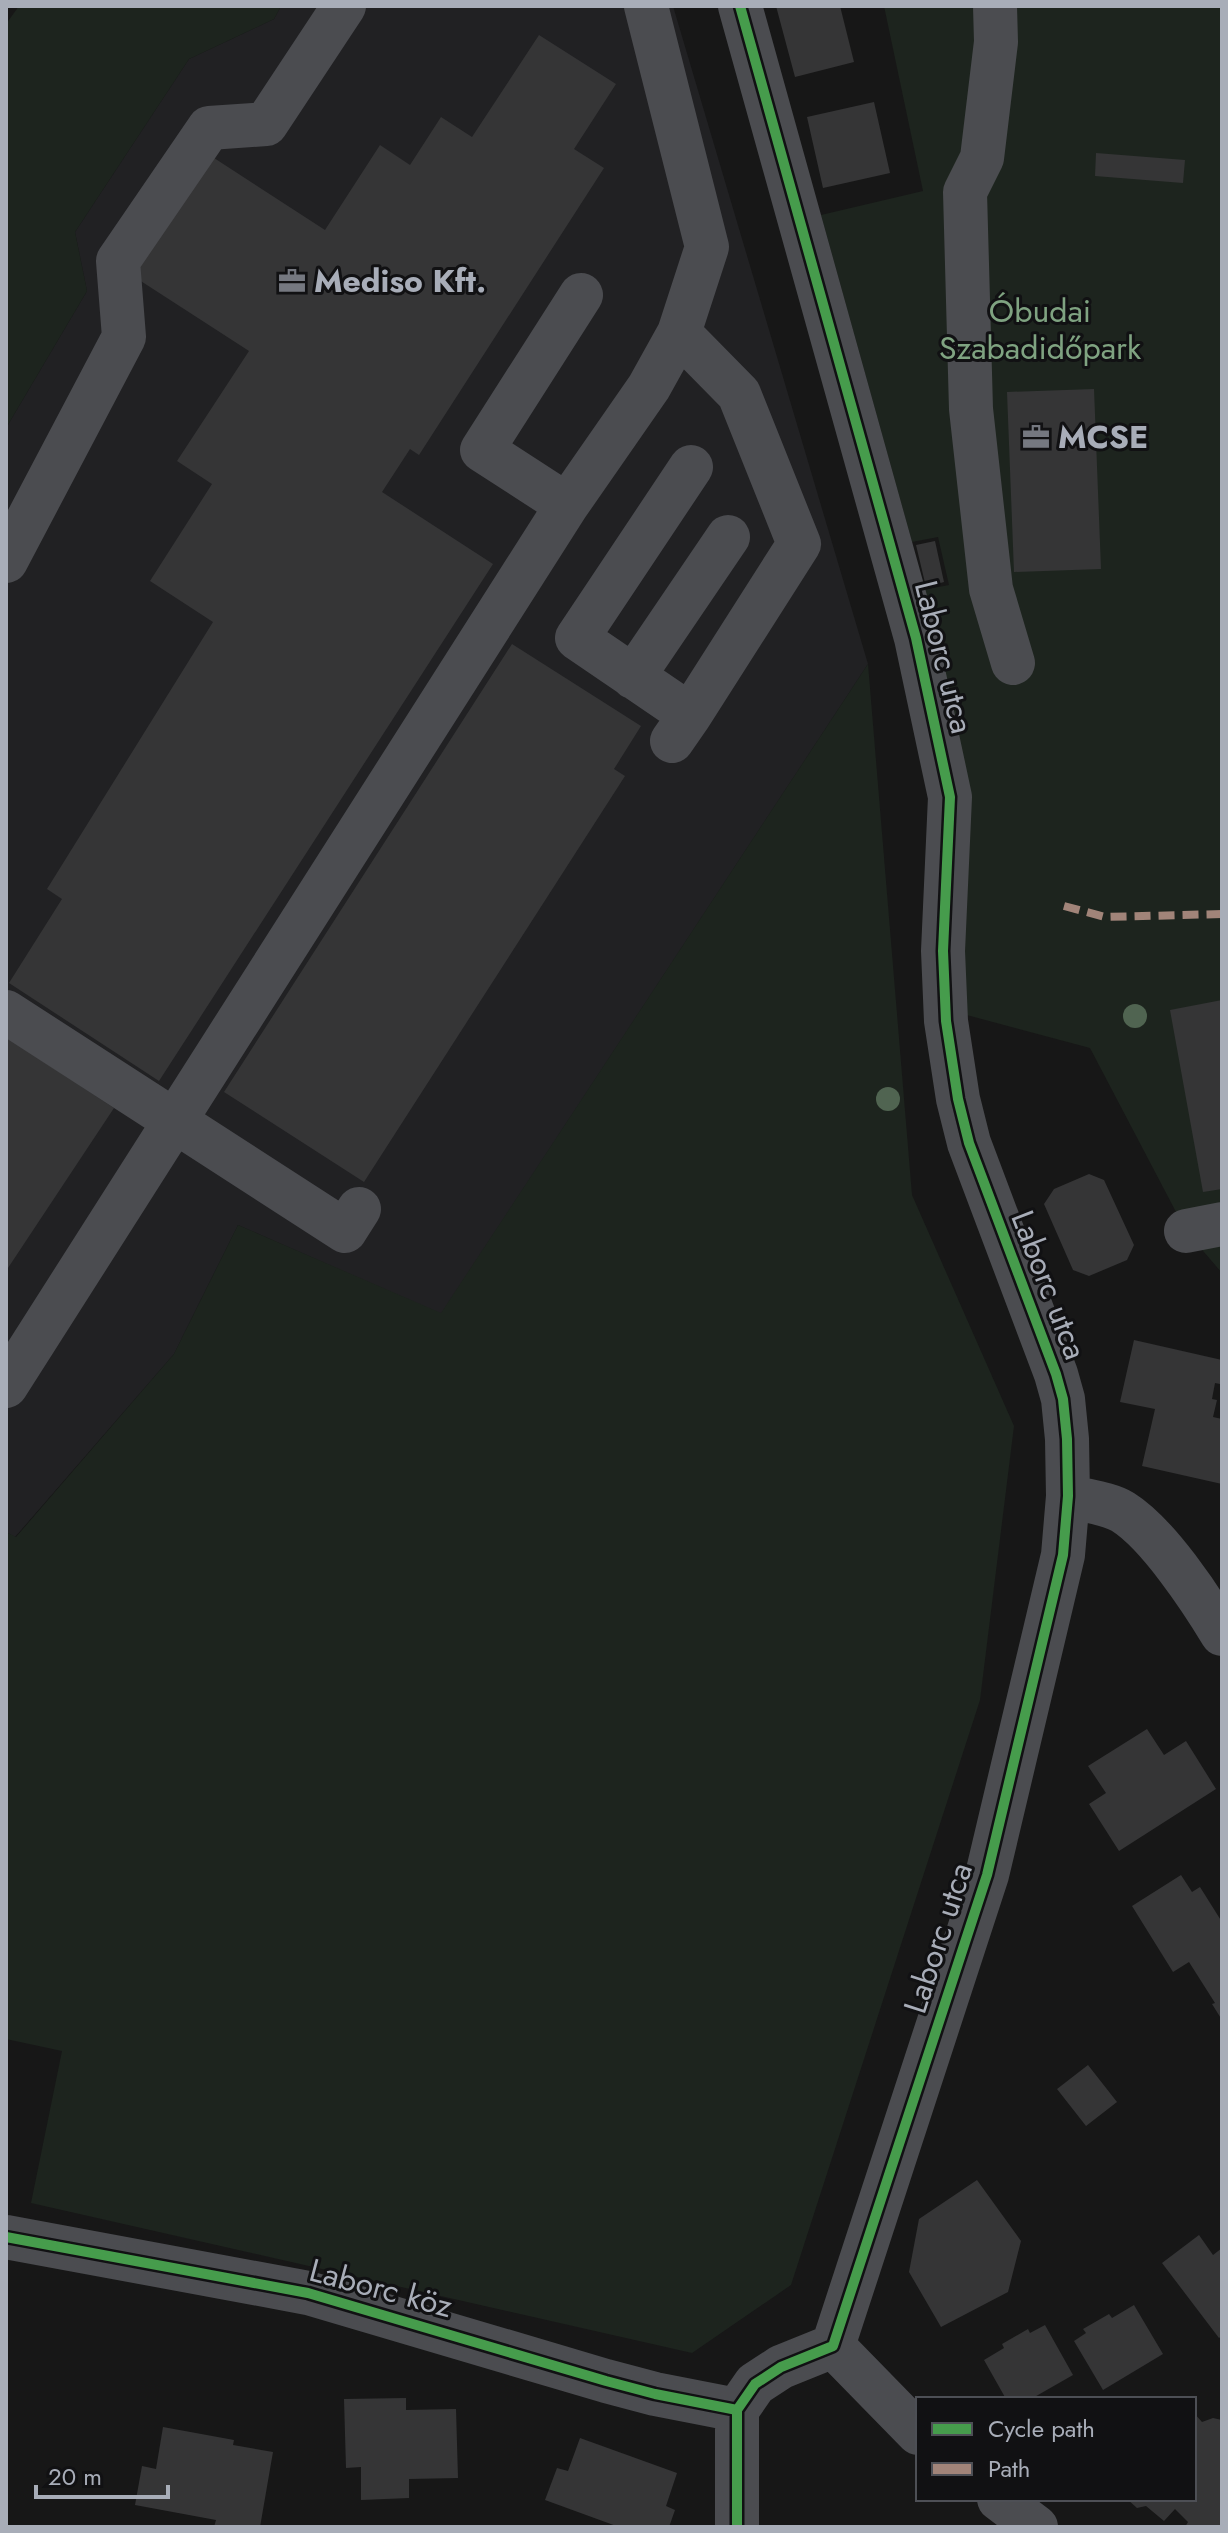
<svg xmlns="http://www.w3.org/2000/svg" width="1228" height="2533" font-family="Jost,sans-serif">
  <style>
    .built { fill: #212123 }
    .green { fill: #1d241e }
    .building { fill: #353536 }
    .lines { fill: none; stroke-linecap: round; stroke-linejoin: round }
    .minor { stroke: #4b4c50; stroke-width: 44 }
    .quiet { stroke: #a18479; stroke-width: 8; stroke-dasharray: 16 8; stroke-linecap: butt }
    .cycleway-casing { stroke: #111113; stroke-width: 15 }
    .cycleway { stroke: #469c4c; stroke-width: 10 }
    .tree { fill: #506451 }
    .labels { text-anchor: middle; stroke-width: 6; stroke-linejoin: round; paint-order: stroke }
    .poi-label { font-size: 32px; font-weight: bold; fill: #a8adb8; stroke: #111113; text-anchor: start }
    .park-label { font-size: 32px; fill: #7fa381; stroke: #111113 }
    .street-label { font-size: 32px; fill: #a8adb8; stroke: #111113 }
  </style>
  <rect width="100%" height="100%" fill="#171717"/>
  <path class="built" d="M281 6H673L868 664 441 1314 238 1225 174 1354 15 1537 6 1532V428L87 291 75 232 189 59 274 19Z"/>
  <path class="green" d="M19 6H281L274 19 189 59 75 232 87 291 6 428V24Z
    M884 6H1222V1273L1186 1231 1090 1048 963 1014 923 590 949 585 938 537 912 542 821 215 923 191Z
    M868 664 912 1195 1014 1426 980 1700 791 2285 692 2353 31 2203 62 2051 6 2039V1532L16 1537 174 1354 238 1225 441 1313Z"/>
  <path class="building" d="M776 6H840L854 62 795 77Z
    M539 35 616 84 574 149 604 168 419 455 410 449 382 492 493 564 159 1081 9 983 62 899 47 889 213 622 150 581 212 484 177 461 249 351 133 276 211 156 325 230 380 145 410 165 441 117 472 137Z
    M874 102 890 173 823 188 807 117Z
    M1096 153 1185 160 1183 183 1095 176Z
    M1094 389 1101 569 1014 572 1007 392Z
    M935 541 944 582 926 587 916 545Z
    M512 644 641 726 614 769 625 776 364 1182 224 1092Z
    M1222 1000V1189L1203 1192 1170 1010Z
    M6 1037 114 1108 6 1271Z
    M1089 1174 1104 1180 1134 1245 1127 1260 1089 1276 1073 1270 1044 1204 1054 1189Z
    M1134 1340 1222 1360 1220 1384 1215 1383 1212 1399 1217 1400 1213 1417 1222 1419V1484L1142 1466 1155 1409 1120 1402Z
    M1147 1729 1164 1755 1186 1741 1216 1789 1119 1851 1089 1804 1106 1793 1088 1766Z
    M1181 1875 1192 1892 1200 1887 1222 1922V2020L1212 2004 1215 2003 1189 1962 1173 1972 1132 1906Z
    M1088 2065 1117 2102 1086 2126 1057 2089Z
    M977 2180 1021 2241 1008 2292 941 2327 909 2272 919 2219Z
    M1199 2235 1213 2255 1222 2248V2336L1219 2338 1162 2263Z
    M1134 2305 1163 2354 1103 2390 1074 2341 1086 2333 1083 2329 1109 2314 1112 2318Z
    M1045 2325 1073 2375 1031 2399H1006L984 2360 1004 2348 1002 2344 1028 2329 1030 2333Z
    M406 2398V2410L456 2409 458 2478 409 2479V2498L361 2500V2467L346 2468 344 2399Z
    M1194 2413 1202 2422 1213 2418 1222 2420V2527H1185L1188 2522 1175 2509 1164 2521 1146 2506 1137 2508 1127 2499H1194Z
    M163 2427 234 2440 233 2445 273 2452 260 2527H214L216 2520 135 2505 142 2466 156 2469Z
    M580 2438 677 2473 666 2506 675 2510 669 2527H619L545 2500 557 2468 568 2471Z"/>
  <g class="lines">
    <path class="minor" d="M995 6 996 42 982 158 965 192 971 409 991 589 1013 663
      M679 333 739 394 799 544 690 715
      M567 505 482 450 581 295
      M6 561 124 337 118 261 209 128 266 124 344 6
      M633 677 728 537
      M672 741 690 715 577 638 691 467
      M6 1012 345 1231 359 1209
      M1186 1231 1222 1224
      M6 1386 567 505 649 387 679 333 707 247 646 6
      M1068 1496C1085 1501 1108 1503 1123 1512 1158 1534 1201 1599 1222 1634
      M6 2237 308 2293 606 2381 655 2394 737 2410
      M833 2346 918 2433
      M999 2499 1036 2527
      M737 2527V2410L755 2384 781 2367 833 2346 987 1875 1063 1555 1068 1496 1067 1439 1063 1399 1056 1374 969 1143 958 1099 946 1021 943 951 950 797 916 638 740 6"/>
    <path class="quiet" d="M1064 906 1105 917 1222 914"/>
    <g class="cycleway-casing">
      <path id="cycleway" d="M6 2237 308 2293 606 2381 655 2394 737 2410
        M737 2527V2410L755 2384 781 2367 833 2346 987 1875 1063 1555 1068 1496 1067 1439 1063 1399 1056 1374 969 1143 958 1099 946 1021 943 951 950 797 916 638 740 6"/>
    </g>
    <use href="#cycleway" class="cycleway"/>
  </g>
  <g class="tree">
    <circle cx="1135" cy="1016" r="12"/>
    <circle cx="888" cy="1099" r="12"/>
  </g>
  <defs>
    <g id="office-bare" transform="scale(2.16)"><path d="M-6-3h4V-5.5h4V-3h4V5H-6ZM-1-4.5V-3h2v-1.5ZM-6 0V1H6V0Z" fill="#757880" stroke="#111113" stroke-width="2.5" paint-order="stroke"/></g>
  </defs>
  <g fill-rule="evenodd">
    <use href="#office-bare" x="292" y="281"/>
    <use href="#office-bare" x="1036" y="437"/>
  </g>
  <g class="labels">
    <g class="poi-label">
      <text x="314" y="292">Mediso Kft.</text>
      <text x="1058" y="448">MCSE</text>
    </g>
    <g class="park-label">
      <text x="1040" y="322">Óbudai<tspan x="1040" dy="37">Szabadidőpark</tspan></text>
    </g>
    <g class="street-label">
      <text transform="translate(944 657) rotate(76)" y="11">Laborc utca</text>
      <text transform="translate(1049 1285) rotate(69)" y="11">Laborc utca</text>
      <text transform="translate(938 1938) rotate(-72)" y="11">Laborc utca</text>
      <text transform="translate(381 2288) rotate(15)" y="11">Laborc köz</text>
    </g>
  </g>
  <rect width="1228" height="2533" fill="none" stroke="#a8adb8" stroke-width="16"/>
  <rect x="916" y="2397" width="280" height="104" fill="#111113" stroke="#4d4f55" stroke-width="2"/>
  <rect x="932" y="2423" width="40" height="12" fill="#469c4c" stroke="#4d4f55" stroke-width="2"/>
  <text x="988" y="2437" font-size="24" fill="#a8adb8">Cycle path</text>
  <rect x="932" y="2463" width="40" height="12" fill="#a18479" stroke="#4d4f55" stroke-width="2"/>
  <text x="988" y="2477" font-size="24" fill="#a8adb8">Path</text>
  <path d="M36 2485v12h132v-12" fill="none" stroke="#a8adb8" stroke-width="4"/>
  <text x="48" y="2485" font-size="24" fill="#a8adb8" stroke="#111113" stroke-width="6" paint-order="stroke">20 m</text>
</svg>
